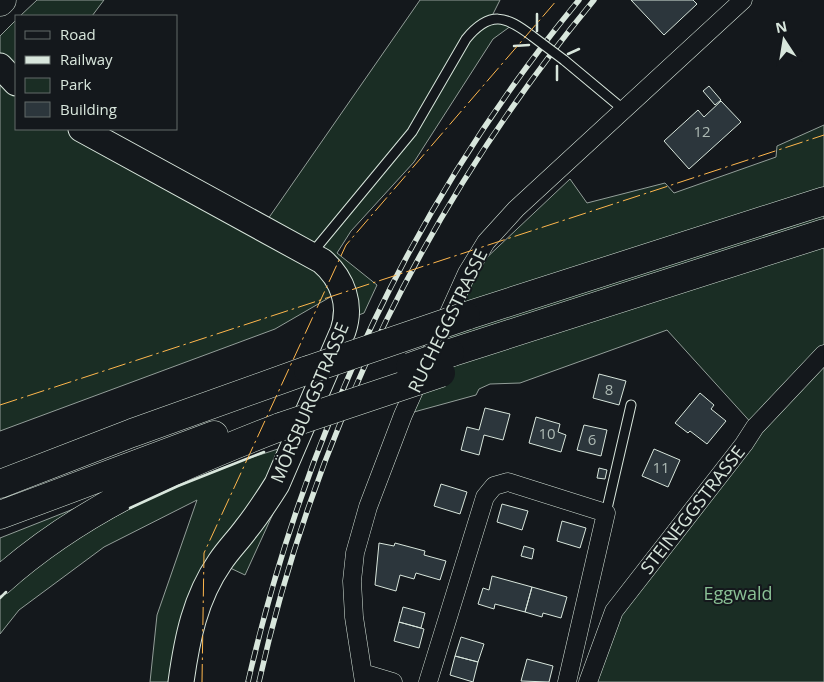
<svg xmlns="http://www.w3.org/2000/svg" width="824" height="682" font-family="'Open Sans',sans-serif">
  <style>
    .green { fill: #1a2d24; stroke: #939e99 }
    .building { fill: #2c363c; stroke: #d8e6dc }
    .lines { fill: none; stroke-linecap: round; stroke-linejoin: round }
    .lane-casing { stroke: #d8e6dc; stroke-width: 11 }
    .street-casing { stroke: #d8e6dc; stroke-width: 19 }
    .secondary-casing { stroke: #d8e6dc; stroke-width: 27 }
    .primary-casing { stroke: #d8e6dc; stroke-width: 29 }
    .highway-casing { stroke: #d8e6dc; stroke-width: 29 }
    .lane { stroke: #14181c; stroke-width: 9 }
    .street { stroke: #14181c; stroke-width: 18 }
    .secondary { stroke: #14181c; stroke-width: 25 }
    .primary { stroke: #14181c; stroke-width: 28 }
    .highway { stroke: #14181c; stroke-width: 28 }
    .rail-casing { stroke: #d8e6dc; stroke-width: 5.5 }
    .rail { stroke: #14181c; stroke-width: 4; stroke-dasharray: 11; stroke-linecap: butt }
    .lane-bridge-casing { stroke: #d8e6dc; stroke-width: 11; stroke-linecap: butt }
    .highway-bridge-casing { stroke: #d8e6dc; stroke-width: 29; stroke-linecap: butt }
    .lane-bridge { stroke: #14181c; stroke-width: 9 }
    .highway-bridge { stroke: #14181c; stroke-width: 28 }
    .wall { stroke: #d8e6dc; stroke-width: 2.5 }
    .power { stroke: #ffb74d; stroke-width: 1; stroke-dasharray: 18 4 2.5 4; stroke-linecap: butt }
    .labels { text-anchor: middle; stroke-width: 4; stroke-linejoin: round; paint-order: stroke }
    .number-label { font-size: 15px; fill: #adbab4 }
    .street-label { font-size: 18px; fill: #d8e6dc; stroke: #14181c }
    .park-label { font-size: 18px; fill: #8ac095; stroke: #14181c }
  </style>
  <rect width="100%" height="100%" fill="#14181c"/>
  <path class="green" d="M37 0H104L92 16H20Z
    M420 0H500L490 20 515 23 493 39 414 162 351 231 337 253 377 285 364 313 332 325 334 305 332 296 275 329 0 431V36L16 20V129H81L261 229Z
    M824 125V682H588L614 611 755 427 667 330 520 383 490 384 479 389 476 395 403 415 463 280 570 179 587 203 665 183 674 193 776 157 777 146Z
    M281 448 174 682H150L157 615 197 500 104 547 19 610 0 634V598C60 543 133 503 209 473 232 463 257 456 281 448Z
    M277 505 245 575 228 567Z
    M76 508 0 581V538Z"/>
  <path class="building" d="M631 0H693L697 4 664 35Z
    M709 86 721 100 715 105 703 91Z
    M721 101 741 122 689 169 664 141 698 110 704 117Z
    M599 374 626 381 619 405 593 398Z
    M700 393 714 405 711 409 726 421 707 444 690 431 688 433 675 423Z
    M485 408 510 414 503 440 484 435 479 455 461 450 467 427 479 430Z
    M536 417 560 424 558 432 566 435 561 452 529 443Z
    M584 425 607 430 601 456 577 450Z
    M654 449 680 460 668 487 642 476Z
    M599 468 607 470 605 479 597 478Z
    M441 484 467 492 460 514 434 506Z
    M502 504 528 511 522 530 497 522Z
    M562 521 586 528 580 548 557 541Z
    M379 543 394 546 395 543 425 551 424 555 446 561 440 580 416 573 414 579 400 575 396 591 375 585Z
    M524 546 534 549 532 559 521 556Z
    M492 576 532 587 525 612 495 604 494 609 478 604 483 588 489 590Z
    M532 587 567 597 561 618 543 613 542 617 525 612Z
    M403 607 425 613 421 628 399 622Z
    M399 622 424 629 419 648 394 641Z
    M461 637 484 644 478 662 455 656Z
    M455 656 478 662 473 682 450 675Z
    M527 659 553 666 549 682 521 681Z"/>
  <g class="lines">
    <g class="lane-casing">
      <path id="lane" d="M564 60 624 110
        M312 253 412 132 466 39C490 10 506 16 532 36
        M606 513 631 405"/>
    </g>
    <g class="street-casing">
      <path id="street" d="M363 673 393 682
        M364 682 354 617 352 581 355 553 368 507 403 415 467 273 486 242 516 209 743 0
        M428 682 485 497 494 486 508 482 606 513 567 682
        M588 682 614 611 744 444 755 427 824 354"/>
    </g>
    <g class="secondary-casing">
      <path id="secondary" d="M0 66 16 83
        M81 129 322 261C343 279 352 305 343 331L277 484C267 500 258 514 246 529 238 540 228 550 220 562 195 598 187 639 181 682"/>
    </g>
    <g class="primary-casing">
      <path id="primary" d="M0 2 2 0"/>
    </g>
    <g class="highway-casing">
      <path id="highway" d="M466 316 824 201
        M450 353 824 233
        M0 484 132 433 308 370
        M0 515 214 435
        M0 581C80 509 181 465 280 427"/>
    </g>
    <use href="#lane" class="lane"/>
    <use href="#street" class="street"/>
    <use href="#secondary" class="secondary"/>
    <use href="#primary" class="primary"/>
    <use href="#highway" class="highway"/>
    <g class="rail-casing">
      <path id="rail" d="M248 682C305 433 416 197 579 0
        M259 682C315 431 430 198 594 0"/>
    </g>
    <use href="#rail" class="rail"/>
    <g class="lane-bridge-casing">
      <path id="lane-bridge" d="M532 36 564 60"/>
    </g>
    <g class="highway-bridge-casing">
      <path id="highway-bridge" d="M410 367 450 353
        M308 370 466 316
        M280 427 441 373"/>
    </g>
    <use href="#lane-bridge" class="lane-bridge"/>
    <use href="#highway-bridge" class="highway-bridge"/>
    <path class="wall" d="M537 14V31
      M514 46 529 45
      M568 54 579 49
      M557 80V66
      M130 508 178 486 264 452
      M0 598 6 592"/>
    <path class="power" d="M0 405 824 135
      M202 682 204 553 346 245 557 0"/>
  </g>
  <g class="labels">
    <g class="number-label">
      <text x="702" y="137">12</text>
      <text x="609" y="395">8</text>
      <text x="547" y="439">10</text>
      <text x="592" y="445">6</text>
      <text x="661" y="473">11</text>
    </g>
    <g class="street-label">
      <text transform="translate(448 321) rotate(-64)" y="6">RUCHEGGSTRASSE</text>
      <text transform="translate(310 403) rotate(-67)" y="6">MÖRSBURGSTRASSE</text>
      <text transform="translate(693 510) rotate(-52)" y="6">STEINEGGSTRASSE</text>
    </g>
    <g class="park-label">
      <text x="738" y="600">Eggwald</text>
    </g>
  </g>
  <rect x="15" y="15" width="162" height="115" fill="#14181c" stroke="#626a69"/>
  <rect x="25" y="31" width="25" height="8" fill="#14181c" stroke="#626a69"/>
  <text x="60" y="40" font-size="15" fill="#d8e6dc">Road</text>
  <rect x="25" y="56" width="25" height="8" fill="#d8e6dc" stroke="#626a69"/>
  <text x="60" y="65" font-size="15" fill="#d8e6dc">Railway</text>
  <rect x="25" y="78" width="25" height="15" fill="#1a2d24" stroke="#626a69"/>
  <text x="60" y="90" font-size="15" fill="#d8e6dc">Park</text>
  <rect x="25" y="102" width="25" height="15" fill="#2c363c" stroke="#626a69"/>
  <text x="60" y="115" font-size="15" fill="#d8e6dc">Building</text>
  <g transform="translate(784 40) rotate(348)" stroke="#14181c" stroke-width="4" paint-order="stroke">
  <path d="M0-4L9 19L0 12L-9 19Z" fill="#d8e6dc"/>
  <text y="-8" font-size="14" font-weight="bold" text-anchor="middle" fill="#d8e6dc">N</text>
  </g>
</svg>
